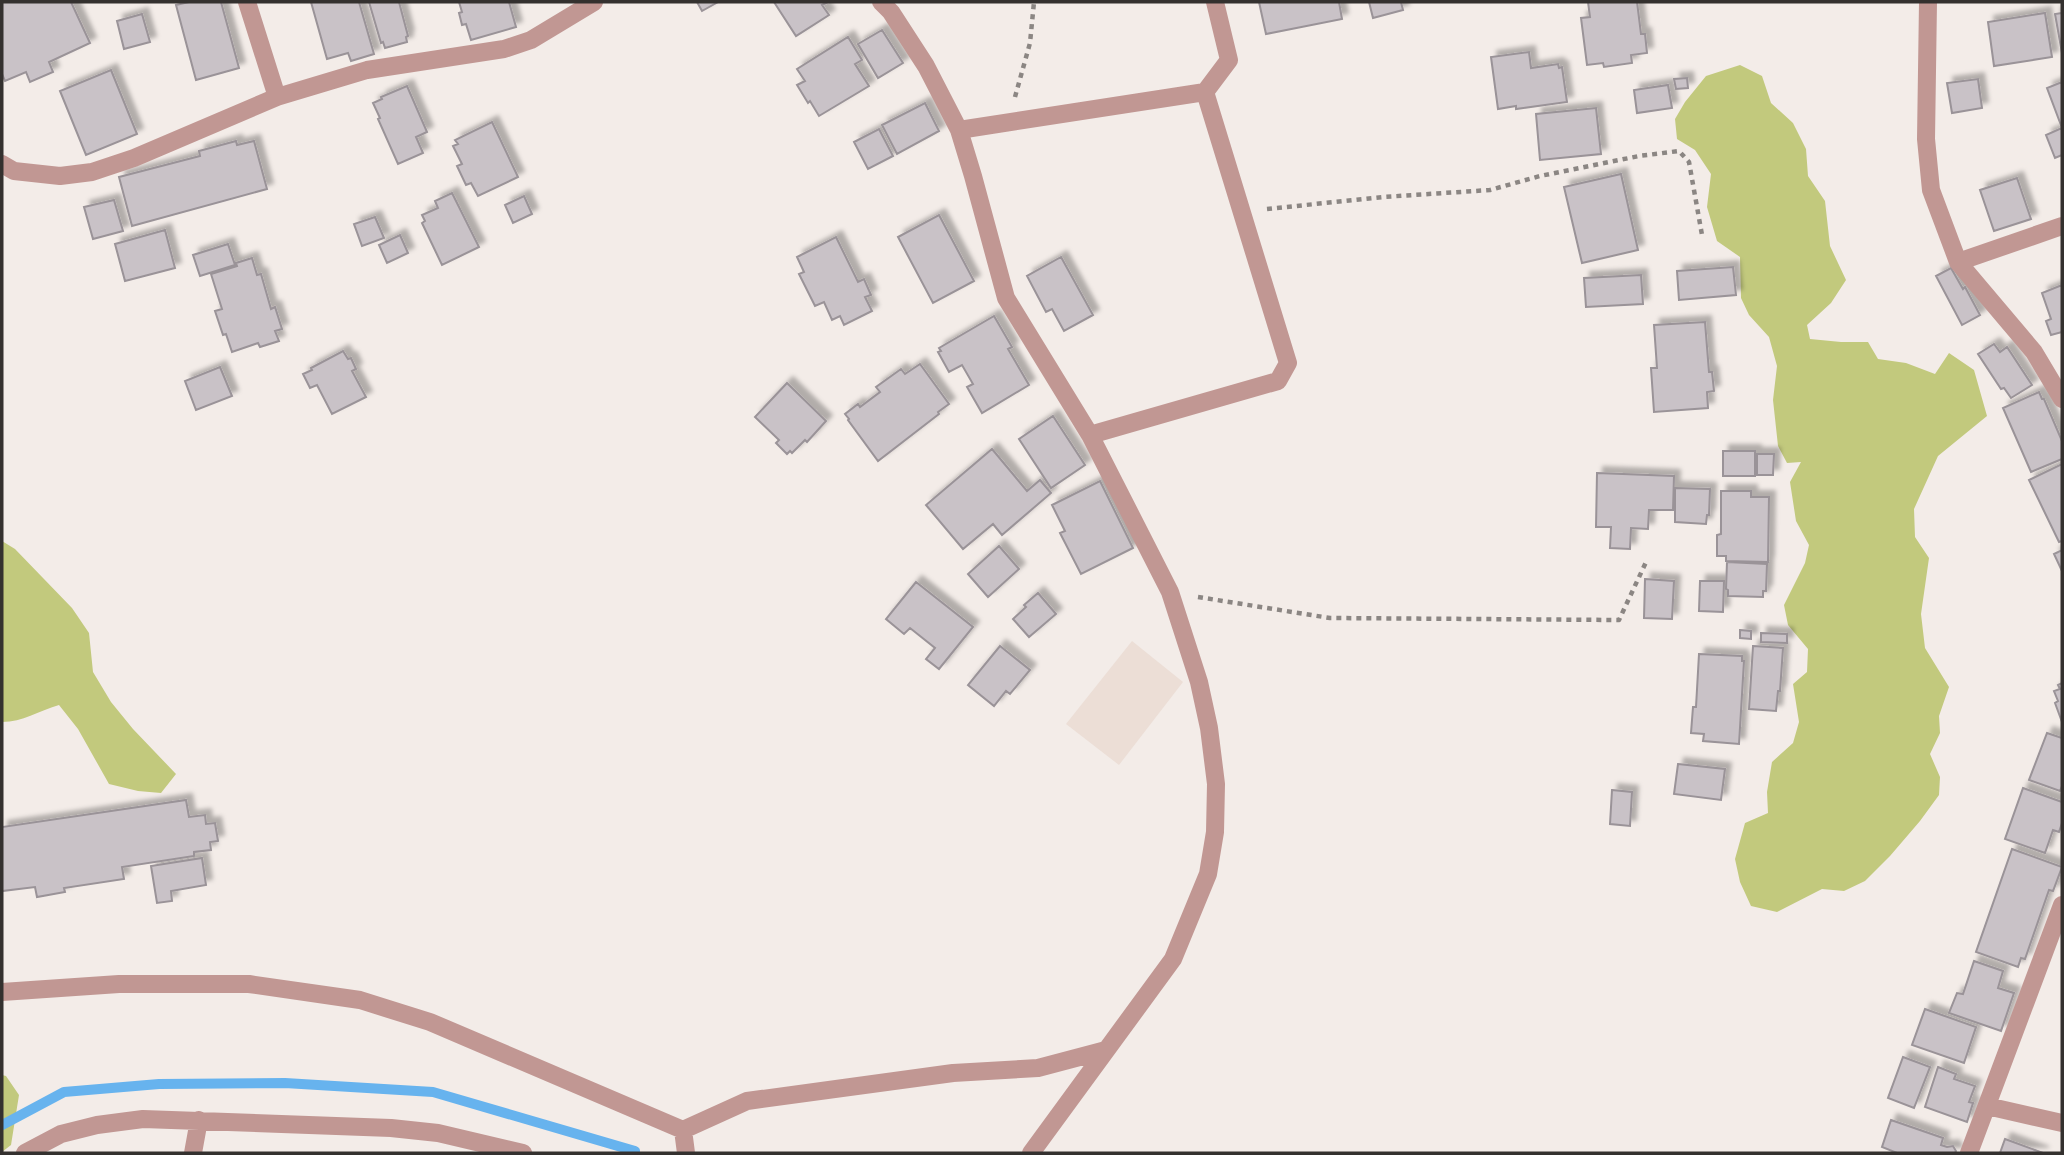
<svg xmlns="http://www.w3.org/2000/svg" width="2064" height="1155" font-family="'Work Sans',sans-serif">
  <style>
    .built { fill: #ecded6 }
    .green { fill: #c2c97d }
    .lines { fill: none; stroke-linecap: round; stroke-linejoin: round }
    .stream { stroke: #67b3ee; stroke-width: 10 }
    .building { fill: #c9c2c7; stroke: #9a9398; stroke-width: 2; filter: url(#shadow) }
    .path { stroke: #8b8683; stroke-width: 4.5; stroke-dasharray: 5 5; stroke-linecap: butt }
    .minor { stroke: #c19793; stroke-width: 18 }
  </style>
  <defs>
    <filter id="shadow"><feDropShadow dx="6" dy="-6" stdDeviation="2" flood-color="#0004"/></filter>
  </defs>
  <rect width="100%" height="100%" fill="#f3ece8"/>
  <path class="built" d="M1132 641 1183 682 1119 765 1066 724Z"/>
  <path class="green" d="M1740 65 1762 76 1771 103 1793 123 1806 149 1808 176 1825 201 1830 246 1846 280 1831 303 1807 325 1810 339 1841 342H1868L1878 359 1906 363 1935 374 1949 353 1974 370 1987 416 1938 456 1914 509 1915 537 1929 558 1921 614 1925 648 1949 687 1939 716 1940 733 1930 754 1940 777 1939 795 1920 821 1890 856 1865 881 1844 891 1822 889 1777 912 1751 906 1740 882 1735 859 1745 823 1768 813 1767 792 1772 762 1793 743 1799 722 1793 684 1807 672 1808 649 1788 625 1784 605 1805 563 1809 545 1796 521 1790 482 1801 462 1787 463 1778 446 1773 400 1777 366 1769 337 1749 315 1741 298 1740 257 1717 241 1707 207 1711 174 1695 150 1677 139 1675 119 1685 102 1706 76Z
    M2 541 15 549 72 608 89 633 93 672 111 702 133 729 176 774 161 793 138 791 109 784 78 729 59 705C38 711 23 722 2 722Z
    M2 1075 6 1076 19 1095 11 1145 2 1152Z"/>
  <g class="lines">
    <path class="stream" d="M2 1125 64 1092 159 1084 285 1083 433 1092 635 1151"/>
  </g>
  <path class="building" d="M2 2H71L90 43 49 62 53 72 30 82 26 72 5 81 2 74Z
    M189 2H221L239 68 196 80 176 5Z
    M311 2H359L374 54 351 61 348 53 327 59Z
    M369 2H399L408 36 406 37 407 42 385 48 383 42 381 43Z
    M459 2H509L516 27 471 40 466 24 462 25 459 13 462 12Z
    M697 2H718L702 11Z
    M774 2H828L822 5 829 15 796 36Z
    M1259 2H1339L1342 19 1266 34Z
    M1369 2H1401L1403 10 1373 18Z
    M1588 2H1637L1641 34H1645L1647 53 1631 55 1632 63 1604 67 1603 63 1587 65 1581 18 1590 17Z
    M2045 13 2052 57 1994 66 1988 22Z
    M2062 13V53L2055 14Z
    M142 14 150 42 124 49 117 21Z
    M882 30 903 63 878 78 858 44Z
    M848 37 862 60 855 64 869 86 819 116 810 101 808 103 797 85 805 81 797 69Z
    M1529 52 1531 68 1558 64 1559 68 1562 67 1567 102 1516 109V106L1498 109 1491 57Z
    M111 70 137 134 86 155 60 91Z
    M1687 78 1688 88 1676 89 1674 79Z
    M1978 79 1982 108 1952 113 1947 83Z
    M2062 82V155L2055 158 2046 135 2062 128 2047 88Z
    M1668 85 1672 108 1637 113 1634 90Z
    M407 86 427 132 416 137 423 153 398 164 378 119 380 118 373 103 382 99 381 97Z
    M925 103 939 131 897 154 882 125Z
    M1596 108 1601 154 1540 160 1536 114Z
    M492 122 518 177 478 196 471 183 466 185 457 166 462 164 453 146 458 144 455 140Z
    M879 129 893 156 868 169 854 142Z
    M236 141 237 145 254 141 267 189 132 226 119 177 200 156 199 151Z
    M1621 174 1638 250 1582 263 1564 187Z
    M2017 178 2031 219 1994 231 1980 190Z
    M452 193 479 247 442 265 422 223 425 221 422 215 438 208 435 201Z
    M524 196 532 214 513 223 505 205Z
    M114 200 123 231 93 239 84 207Z
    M939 215 974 281 933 303 898 237Z
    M375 217 384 238 362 246 354 224Z
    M165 230 175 268 125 281 115 244Z
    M400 235 408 253 387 263 379 245Z
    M836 237 858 282 864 279 871 295 865 297 872 311 844 325 840 316 832 320 824 302 815 306 799 274 804 272 797 257Z
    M228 244 235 265 200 276 193 255Z
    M1061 257 1093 315 1064 331 1052 309 1046 312 1027 276Z
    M252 258 257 275 261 274 271 309 275 307 282 329 275 331 279 341 260 347 258 343 232 352 226 334 223 335 215 311 222 309 211 274 237 266 236 263Z
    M1733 267 1736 295 1679 300 1677 271Z
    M1951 268 1963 289 1965 287 1980 315 1962 325 1936 276Z
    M1641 275 1643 304 1586 307 1584 278Z
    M2062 285V332L2051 335 2046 321 2051 319 2042 293Z
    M994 316 1012 347 1008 349 1029 385 982 413 967 387 973 384 962 365 949 372 938 352 941 351 939 348Z
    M1705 322 1709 372H1712L1714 391 1707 392 1708 408 1654 412 1651 368H1657L1654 325Z
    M1994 344 2000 352 2007 347 2032 385 2011 398 2004 388 2001 389 1978 354Z
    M343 351 348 359 351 358 356 369 352 371 366 397 332 414 317 385 310 388 303 374 312 370 311 368Z
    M920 364 949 404 938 412 939 414 878 461 848 420 849 419 845 414 858 404 860 407 880 392 876 387 901 369 905 374Z
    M220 367 232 396 196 410 185 381Z
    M787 383 826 421 807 442 805 440 792 453 790 451 787 454 776 443 779 440 755 417Z
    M2039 392 2042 399H2044L2062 441V459L2031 472 2003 408Z
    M1053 416 1085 465 1051 488 1019 439Z
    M992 449 1027 491 1040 480 1051 493 1002 535 993 524 963 549 926 505Z
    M1723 451H1755V476H1723Z
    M1757 454H1774L1773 475H1757Z
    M2062 464V541L2059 542 2029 480Z
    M1597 473 1674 476 1673 510H1649L1648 529 1631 528 1630 549 1610 548 1611 527H1596Z
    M1100 481 1133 548 1081 574 1060 533 1065 531 1052 505Z
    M1675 488 1710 489 1709 515H1707L1706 524 1675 522Z
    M1721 491H1751V497H1769L1768 562 1726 561V556H1717V535L1721 534Z
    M999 546 1019 569 988 597 968 574Z
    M2062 550V571L2054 554Z
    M1727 562 1767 564 1766 591H1763V597L1728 596V590L1726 589Z
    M1645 579 1674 581 1672 619 1644 618Z
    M1700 581H1724L1723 612 1699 611Z
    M916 582 973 627 939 669 926 659 935 648 910 628 904 634 886 619Z
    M1038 593 1056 614 1029 637 1013 619 1026 607 1024 605Z
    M1740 630 1751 631V639L1740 638Z
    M1761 633 1787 634V643L1761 642Z
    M1000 646 1030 670 1010 694 1006 691 994 706 968 685Z
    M1753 646 1783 648 1780 691H1778L1776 711 1749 709Z
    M1699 654 1742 656V661H1744L1739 744 1703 741 1704 734 1691 733 1693 707H1696Z
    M2062 683V722L2055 703 2058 701 2054 691 2060 689 2058 685Z
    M2047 733 2062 738V786L2060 791 2029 780Z
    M1678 764 1725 769 1721 800 1674 794Z
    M2023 788 2062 802V823L2059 832 2053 830 2045 853 2005 839Z
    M1612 790 1632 792 1630 826 1610 824Z
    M186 800 189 817 205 815 206 824 215 823 218 841 210 842 211 850 194 852V856L122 867 124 879 64 888 65 892 37 897 35 887 2 891V827Z
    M2012 849 2062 867 2053 891 2049 890 2025 959 2021 958 2018 967 1976 952Z
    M202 858 206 885 171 891 172 901 157 903 151 866Z
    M1974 961 2003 971 1998 988 2014 993 2001 1031 1949 1013 1957 993 1963 994Z
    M1925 1009 1976 1027 1964 1063 1912 1045Z
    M1903 1057 1930 1067 1914 1108 1888 1098Z
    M1938 1067 1956 1074 1954 1079 1975 1086 1969 1102 1973 1103 1967 1122 1925 1107Z
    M1891 1120 1943 1138 1941 1145 1947 1147 1953 1146 1956 1151 1955 1153H1897L1882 1147Z
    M2005 1139 2043 1153H2000Z"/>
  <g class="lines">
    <path class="path" d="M1015 97 1030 43 1034 2
      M1267 209 1383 197 1490 190 1540 176 1639 156 1679 151 1689 162 1702 235
      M1198 597 1330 618 1619 620 1647 560"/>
    <path class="minor" d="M247 2 277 97
      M881 2 891 12 926 66 959 130 973 176 1006 298 1090 435 1170 592 1199 682 1209 728 1216 784 1215 832 1208 874 1173 959 1031 1153
      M1928 2 1926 139 1931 190 1958 262 2034 352 2062 399
      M959 130 1205 92 1229 60 1215 2
      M2 164 14 171 60 176 92 172 134 158 277 97 367 70 504 49 531 40 594 2
      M1958 262 2062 226
      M1090 435 1278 381 1288 363 1205 92
      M2 992 119 984H249L360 1000 430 1022 683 1130 686 1153
      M1987 1106 2062 1123
      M683 1130 747 1101 953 1073 1038 1068 1106 1050
      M25 1153 61 1134 97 1125 143 1119 391 1128 438 1133 523 1153
      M193 1153 199 1120
      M1969 1153 2062 905"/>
  </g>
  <rect width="2064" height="1155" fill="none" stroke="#34312f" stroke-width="7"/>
</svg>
